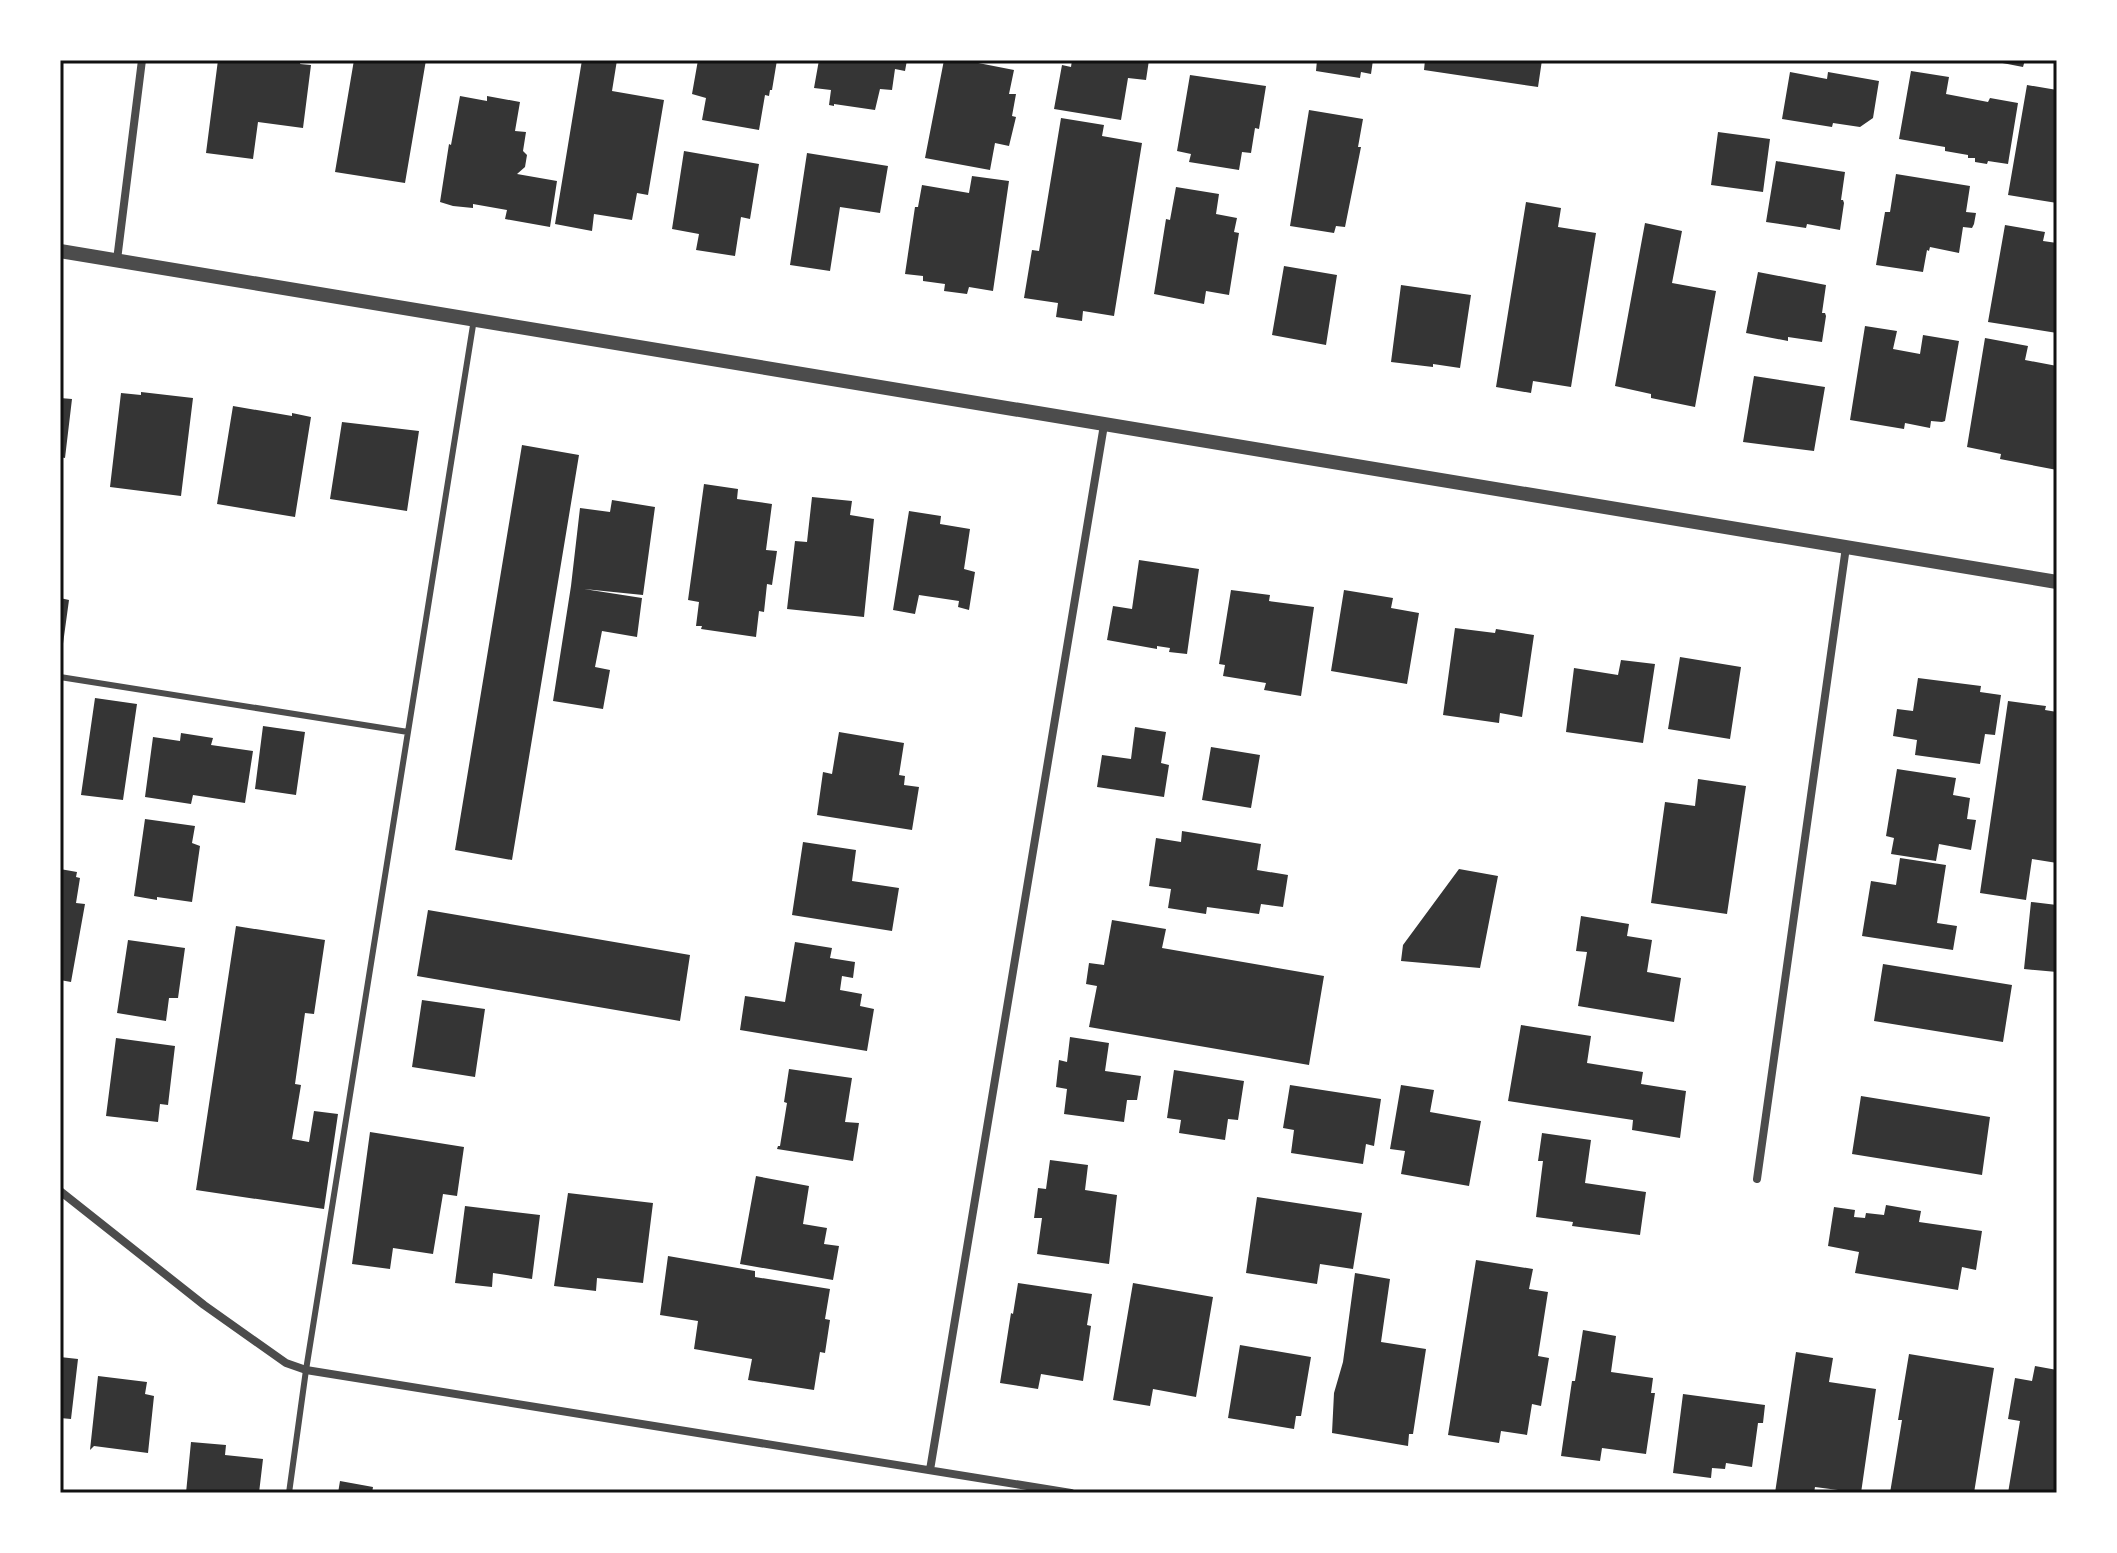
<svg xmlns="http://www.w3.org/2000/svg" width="2117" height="1553" font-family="'Open Sans',sans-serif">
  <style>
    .building { fill: #353535 }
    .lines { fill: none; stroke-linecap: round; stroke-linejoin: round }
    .service { stroke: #4c4c4c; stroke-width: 6 }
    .minor { stroke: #4c4c4c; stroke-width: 8 }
    .tertiary { stroke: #4c4c4c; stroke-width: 14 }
    .neatline { fill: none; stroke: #111; stroke-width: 3 }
  </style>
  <rect width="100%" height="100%" fill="#fff"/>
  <path class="building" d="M218 60H301L300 64 311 65 303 128 258 122 253 159 206 153Z
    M354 60H426L405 183 335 172Z
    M582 60H617L612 91 664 100 648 195 637 193 632 220 594 214 592 231 555 224Z
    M698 60H777L772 90H770L769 96 765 95 759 130 702 120 706 98 692 94Z
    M819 60H907L905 71 895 69 892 90 880 89 875 110 834 104V106L829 105 831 90 814 88Z
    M944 60H963L1014 70 1009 94H1016L1012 116 1016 117 1009 146 995 143 990 170 925 158Z
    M1072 60H1149L1146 80 1128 78 1121 120 1054 109 1062 65 1071 67Z
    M1317 60H1373L1371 74 1361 72 1360 78 1316 71Z
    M1425 60H1542L1538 87 1424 70Z
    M1992 60H2025L2023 67 1992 61Z
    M1911 71 1949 77 1946 94 1988 102 1990 98 2018 103 2008 164 1988 161 1987 164 1975 162V158H1968V155L1945 151V147L1899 139Z
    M1790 72 1827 79 1828 72 1879 81 1873 118 1860 127 1833 123 1832 127 1782 119Z
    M1190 75 1266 86 1259 129 1255 128 1251 153 1242 152 1239 170 1189 162 1191 154 1177 151Z
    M2027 85 2057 90V203L2008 195Z
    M460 96 487 101V96L520 102 515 131 526 132 523 151 527 155 525 167 517 174 557 181 550 227 505 219 507 210 473 204V208L453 206 440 202 449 144 451 145Z
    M1309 110 1363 119 1358 147H1361L1345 227 1336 226 1334 233 1290 226Z
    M1061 118 1104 125 1102 136 1142 143 1114 316 1083 311 1082 321 1056 317 1058 303 1024 298 1032 250 1039 251Z
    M1718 132 1770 139 1763 192 1711 185Z
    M684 151 759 164 750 219 741 217 735 256 696 250 699 234 672 229Z
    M807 153 888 166 880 213 840 207 830 271 790 265Z
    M1776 161 1845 172 1841 200H1843L1844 203 1840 230 1807 224 1806 228 1766 222Z
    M1896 174 1970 186 1966 212 1976 213 1974 224 1972 228 1963 227 1959 253 1930 247 1929 251 1927 250 1923 272 1876 265 1885 212H1890Z
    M972 176 1009 181 993 291 969 287 967 294 944 291 945 284 923 281V276L905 274 915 207H918L922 185 969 193Z
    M1176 187 1219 194 1216 214 1237 218 1234 232 1239 233 1229 295 1206 291 1204 304 1154 294 1166 219 1170 220Z
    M1526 202 1561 208 1558 227 1596 233 1571 387 1533 381 1531 393 1496 387Z
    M1645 223 1682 231 1672 283 1716 291 1695 407 1651 398V394L1615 386Z
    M2005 225 2045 232 2043 241 2057 243V333L1988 322Z
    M1284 266 1337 275 1326 345 1272 335Z
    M1758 272 1826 285 1822 313H1825L1826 316 1822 342 1788 337V341L1746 333Z
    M1401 285 1471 295 1460 368 1433 364V367L1391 362Z
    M1865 326 1897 331 1893 349 1920 354 1923 335 1959 341 1945 421 1942 422 1931 421 1930 428 1905 423 1904 429 1850 420Z
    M1985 338 2028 346 2025 360 2057 366V470L2000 459 2001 454 1967 447Z
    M1754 376 1825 387 1814 451 1743 442Z
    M141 392 193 398 181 496 110 487 121 393 141 395Z
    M60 398 72 399 65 458 60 457Z
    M233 406 292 416V413L311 417 295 517 217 504Z
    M342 422 419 431 407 511 330 499Z
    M522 445 579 455 512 860 455 850Z
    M704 484 738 489 737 499 772 504 766 550 777 551 772 585 767 584 764 612 759 611 756 637 701 629 702 626H696L699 602 688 600Z
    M812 497 852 501 850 515 874 519 864 617 787 609 795 541 807 542Z
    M612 500 655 507 643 595 584 589 642 598 637 637 602 631 595 667 610 670 603 709 553 701 571 586 580 508 610 512Z
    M909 511 941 516 940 524 970 529 964 569 975 572 969 610 958 607 959 601 919 595 915 614 893 610Z
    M1139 560 1199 569 1187 654 1169 652 1170 648 1157 646V649L1107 640 1113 606 1132 609Z
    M1231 590 1270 595 1269 601 1314 607 1301 696 1264 690 1266 683 1223 676 1225 665 1219 664Z
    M1344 590 1393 598 1391 608 1419 613 1407 684 1331 671Z
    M60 598 69 600 62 651H60Z
    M1455 628 1495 633 1496 629 1534 635 1522 717 1500 713 1499 723 1443 715Z
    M1680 657 1741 667 1730 739 1668 729Z
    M1621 660 1655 664 1643 743 1566 732 1574 668 1618 675Z
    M1918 678 1981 686 1980 692 2001 695 1995 735 1985 734 1980 764 1915 755 1917 740 1893 736 1897 709 1913 711Z
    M95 698 137 704 123 800 81 795Z
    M2008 701 2046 706 2045 710 2057 712V863L2032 859 2026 900 1980 893Z
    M263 726 305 732 296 795 255 789Z
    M1135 727 1166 732 1161 763 1169 765 1164 797 1097 787 1102 755 1131 759Z
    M839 732 904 743 899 775 905 776 904 785 919 787 912 830 817 815 823 772 832 774Z
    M181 733 213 738 211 745 253 751 245 803 193 795 191 804 145 797 153 737 180 741Z
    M1211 747 1260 755 1251 808 1202 800Z
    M1897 769 1956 778 1953 795 1970 798 1967 819 1976 820 1971 850 1939 844 1936 861 1891 854 1894 838 1886 836Z
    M1698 779 1746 786 1727 914 1651 903 1665 802 1695 806Z
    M145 819 195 826 192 843 200 846 192 902 157 897V900L134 896Z
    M1182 831 1261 844 1257 870 1288 875 1283 907 1261 904 1259 914 1207 907 1206 914 1168 908 1171 889 1149 886 1156 838 1181 842Z
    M803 842 856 850 852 881 899 888 892 931 792 915Z
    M1900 858 1946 865 1937 923 1957 926 1953 950 1862 936 1871 881 1896 885Z
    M60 869 77 872 76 877 80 878 76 903 85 904 71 982 60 980Z
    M1459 869 1498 876 1480 968 1401 961 1403 945Z
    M2031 902 2057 905V972L2024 969Z
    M428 910 690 955 680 1021 417 976Z
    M1581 916 1629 924 1627 936 1652 940 1647 972 1681 978 1674 1022 1578 1006 1587 952 1576 951Z
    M1112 920 1166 929 1162 948 1324 976 1309 1065 1089 1027 1097 986 1086 984 1089 963 1104 965Z
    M236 926 325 940 314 1014 305 1013 295 1084 301 1085 292 1139 309 1142 314 1111 338 1114 324 1209 196 1190Z
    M128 940 185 948 178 998H169L166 1021 117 1013Z
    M795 942 832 948 830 958 855 962 853 978 842 976 840 990 862 994 860 1006 874 1009 867 1051 740 1030 745 996 785 1002Z
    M1883 964 2012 985 2003 1042 1874 1021Z
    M422 1000 485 1009 475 1077 412 1067Z
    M1521 1025 1591 1036 1587 1063 1643 1072 1641 1084 1686 1091 1680 1138 1632 1130 1633 1120 1508 1101Z
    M1070 1037 1109 1043 1105 1071 1141 1076 1137 1100H1127L1124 1122 1064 1114 1067 1089 1056 1087 1059 1060 1067 1062Z
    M116 1038 175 1046 168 1105 160 1104 158 1122 106 1116Z
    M789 1069 852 1078 845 1122 859 1123 853 1161 777 1149 778 1146H780L787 1103 784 1102Z
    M1174 1070 1244 1081 1238 1120 1228 1119 1225 1140 1179 1133 1181 1120 1167 1118Z
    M1290 1085 1381 1099 1374 1146 1366 1144 1363 1164 1291 1153 1294 1130 1283 1128Z
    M1401 1085 1434 1090 1430 1112 1481 1121 1469 1186 1401 1174 1405 1151 1390 1149Z
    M1861 1096 1990 1117 1982 1175 1852 1154Z
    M370 1132 464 1147 457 1196 443 1194 433 1254 393 1248 390 1269 352 1264Z
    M1542 1133 1591 1140 1585 1183 1646 1192 1640 1235 1572 1226 1573 1222 1536 1217 1543 1161H1538Z
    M1050 1160 1088 1165 1085 1190 1117 1195 1109 1264 1037 1254 1042 1218H1034L1038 1188 1046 1189Z
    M756 1176 809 1186 803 1224 827 1228 824 1244 839 1246 833 1280 740 1264Z
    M568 1193 653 1203 643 1283 597 1278 596 1291 554 1286Z
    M1257 1197 1362 1213 1353 1269 1320 1264 1317 1284 1246 1273Z
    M1886 1205 1921 1211 1919 1222 1982 1231 1976 1270 1962 1267 1958 1290 1855 1273 1859 1252 1828 1246 1834 1207 1855 1210 1854 1217 1865 1218 1866 1213 1884 1215Z
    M465 1206 540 1215 532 1279 493 1273 492 1287 455 1283Z
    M668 1256 755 1271V1277L830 1289 825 1319 830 1320 825 1353 820 1352 814 1390 748 1380 752 1359 694 1349 698 1321 660 1315Z
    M1476 1260 1533 1269 1529 1289 1548 1292 1538 1356 1549 1358 1541 1406 1532 1404 1527 1435 1501 1431 1499 1443 1448 1435Z
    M1355 1273 1390 1279 1381 1342 1426 1349 1413 1434H1409L1408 1446 1332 1433 1334 1393 1343 1362Z
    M1018 1283 1092 1294 1087 1325 1091 1326 1083 1381 1041 1374 1038 1389 1000 1383 1011 1313 1013 1314Z
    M1133 1283 1213 1297 1196 1397 1153 1389 1150 1406 1113 1400Z
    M1583 1330 1616 1336 1611 1372 1653 1378 1651 1393H1655L1646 1454 1602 1448 1600 1461 1561 1456 1572 1381H1575Z
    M1240 1345 1311 1357 1301 1416H1296L1294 1429 1228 1418Z
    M1796 1352 1833 1358 1829 1382 1876 1389 1861 1493 1815 1487 1814 1493H1775Z
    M1909 1354 1994 1368 1974 1493H1890L1902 1420H1898Z
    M60 1357 78 1359 71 1419 60 1418Z
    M2035 1366 2057 1370V1493H2008L2020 1421 2008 1419 2015 1378 2032 1381Z
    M98 1376 147 1382 145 1394 154 1396 148 1453 94 1446 90 1450Z
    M1683 1394 1765 1405 1763 1423H1758L1752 1467 1726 1463 1725 1469 1712 1468 1711 1478 1673 1473Z
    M191 1442 226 1445 225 1455 263 1459 259 1493H186Z
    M340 1481 373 1487 372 1493H338Z"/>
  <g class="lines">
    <path class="service" d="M60 677 408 732
      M289 1493 306 1370 474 319"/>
    <path class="minor" d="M117 260 142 60
      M1757 1179 1846 547
      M60 1191 204 1305 286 1363 306 1370 1071 1493
      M930 1470 1104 425"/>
    <path class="tertiary" d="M60 251 2057 582"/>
  </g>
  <rect width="2117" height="1553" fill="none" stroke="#ffffff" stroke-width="124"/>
  <rect x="62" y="62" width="1993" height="1429" class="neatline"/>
</svg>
